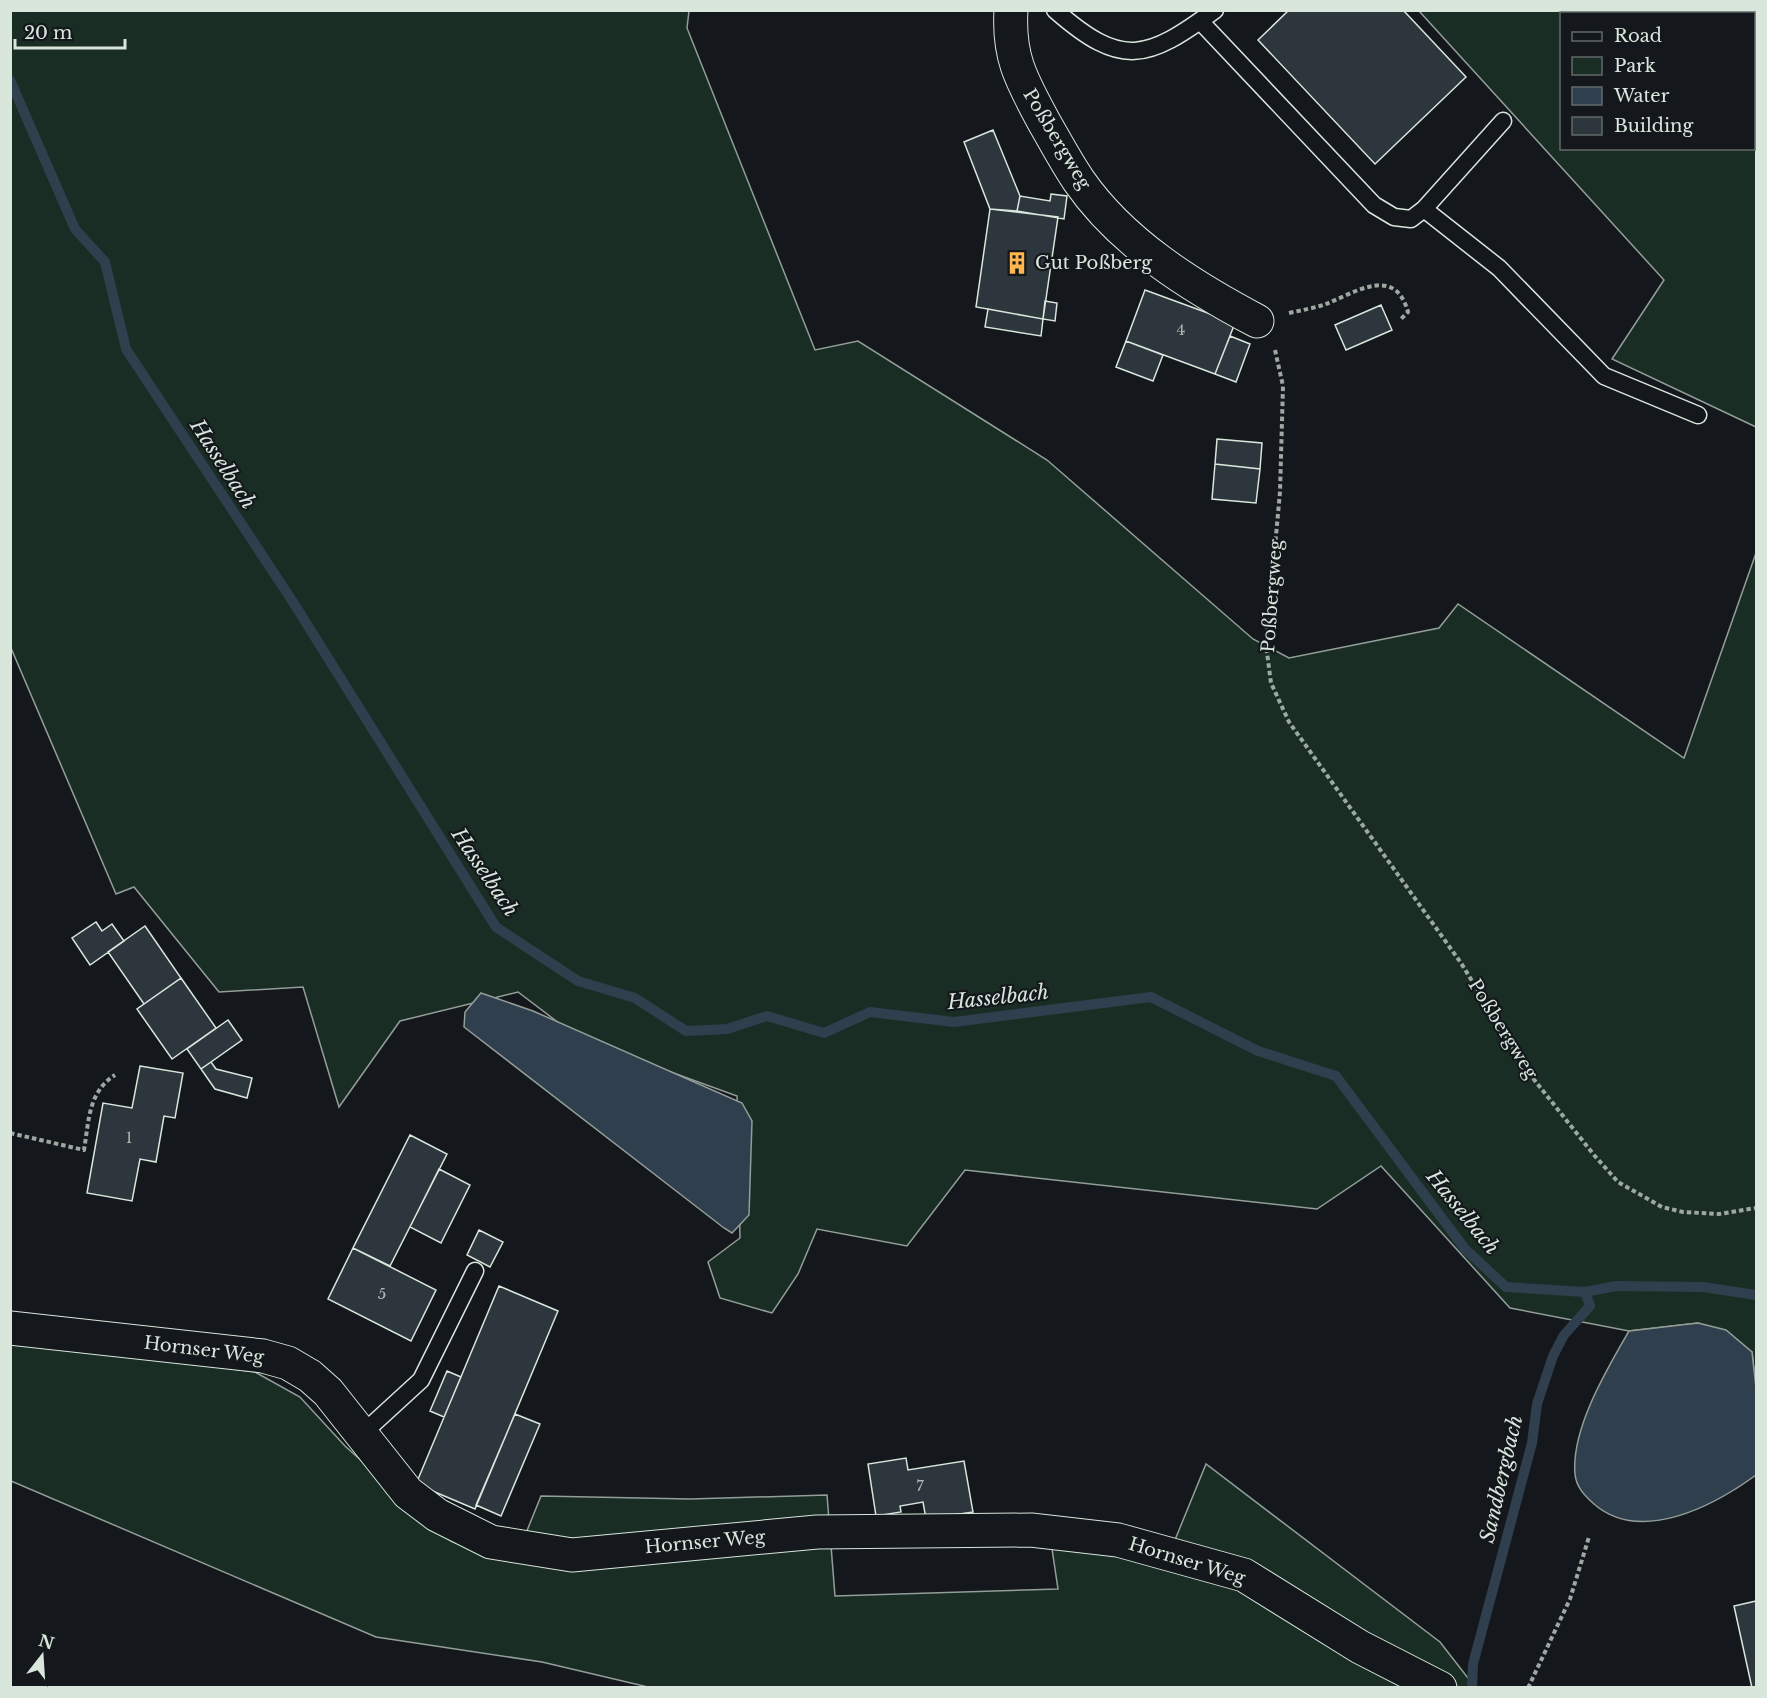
<svg xmlns="http://www.w3.org/2000/svg" width="1767" height="1698" font-family="'Libre Baskerville',serif">
  <style>
    .green { fill: #1a2d24; stroke: #939e99; stroke-width: 1.5; fill-rule: evenodd }
    .water { fill: #2f3f4d; stroke: #939e99; stroke-width: 1.5 }
    .lines { fill: none; stroke-linecap: round; stroke-linejoin: round }
    .stream { stroke: #2f3f4d; stroke-width: 10 }
    .building { fill: #2c363c; stroke: #d8e6dc; stroke-width: 1.5 }
    .lane-casing { stroke: #d8e6dc; stroke-width: 19 }
    .street-casing { stroke: #d8e6dc; stroke-width: 35 }
    .path { stroke: #9da8a2; stroke-width: 4; stroke-dasharray: 4.5 3; stroke-linecap: butt }
    .lane { stroke: #14181c; stroke-width: 16 }
    .street { stroke: #14181c; stroke-width: 33 }
    .labels { text-anchor: middle; stroke-width: 4.5; stroke-linejoin: round; paint-order: stroke }
    .number-label { font-size: 15px; fill: #adbab4 }
    .street-label { font-size: 18px; fill: #d8e6dc; stroke: #14181c }
    .poi-label { font-size: 18px; fill: #d8e6dc; stroke: #14181c; text-anchor: start }
    .water-label { font-size: 20px; font-style: italic; fill: #d8e6dc; stroke: #14181c }
  </style>
  <rect width="100%" height="100%" fill="#14181c"/>
  <path class="green" d="M10 11H689L687 28 815 350 858 341 1047 460 1253 639 1289 658 1439 628 1458 604 1684 758 1756 553V1388L1752 1352 1698 1323 1629 1331 1510 1308 1381 1166 1317 1209 965 1170 907 1246 817 1229 798 1274 772 1313 720 1298 708 1262 740 1238 737 1096 580 1039 518 992 400 1021 339 1107 303 987 219 992 134 887 116 894 11 648Z
    M1419 11H1756V427L1612 359 1664 280ZM1562 14H1754V148H1562Z
    M11 1340 255 1372 300 1397 345 1446 451 1541 480 1552 522 1543 541 1496 690 1499 827 1495 835 1596 1058 1589 1051 1542 1168 1557 1206 1464 1440 1642 1475 1687H648L542 1662 376 1637 11 1481Z"/>
  <path class="water" d="M481 993 533 1011 742 1103 752 1121 749 1215 732 1233 724 1228 464 1027 465 1012Z
    M1698 1323 1726 1330 1752 1352 1756 1388V1475C1715 1505 1641 1545 1594 1504 1585 1496 1576 1487 1575 1474 1571 1429 1607 1369 1629 1331Z"/>
  <g class="lines">
    <path class="stream" d="M10 80 75 229 105 262 126 349 293 602 496 927 578 981 635 998 686 1031 727 1029 767 1016 824 1033 870 1012 954 1022 1151 997 1258 1051 1336 1076 1465 1249 1506 1287 1585 1292 1616 1286 1703 1287 1756 1295
      M1472 1688 1473 1664 1532 1443 1537 1404 1553 1356 1564 1335 1590 1306 1585 1292"/>
  </g>
  <path class="building" d="M1289 10H1403L1466 77 1375 164 1258 40Z
    M993 130 1020 196 1017 211 990 209 964 142Z
    M1051 194 1067 196 1064 219 1017 211 1020 196 1050 201Z
    M990 209 1058 217 1043 319 976 307Z
    M1145 290 1235 323 1215 374 1126 341Z
    M1045 301 1057 303 1055 321 1043 319Z
    M1381 305 1392 330 1346 350 1335 325Z
    M988 309 1043 319 1041 336 985 327Z
    M1230 336 1250 344 1236 382 1215 374Z
    M1126 341 1163 355 1153 381 1116 367Z
    M1217 439 1262 443 1260 469 1215 464Z
    M1215 464 1260 469 1256 503 1212 499Z
    M96 922 102 931 112 924 124 941 90 965 72 938Z
    M145 926 181 978 144 1004 108 952Z
    M181 978 216 1028 172 1059 137 1009Z
    M228 1020 242 1040 201 1069 187 1049Z
    M211 1062 216 1069 252 1078 247 1098 215 1089 201 1069Z
    M140 1066 183 1073 175 1118 164 1116 156 1162 140 1159 132 1201 87 1193 103 1103 132 1108Z
    M410 1135 447 1154 390 1266 353 1248Z
    M439 1169 470 1185 441 1243 410 1227Z
    M479 1230 503 1242 490 1267 467 1255Z
    M353 1248 436 1290 411 1341 328 1299Z
    M499 1286 558 1311 475 1509 416 1484Z
    M447 1371 461 1377 444 1417 430 1411Z
    M515 1414 540 1424 501 1516 476 1505Z
    M906 1458 908 1470 964 1461 973 1512 926 1519 923 1502 900 1506 901 1512 876 1516 868 1464Z
    M1756 1601V1688H1752L1734 1606Z"/>
  <g class="lines">
    <g class="lane-casing">
      <path id="lane" d="M1055 10C1122 69 1147 60 1215 10
        M1200 21 1374 205 1394 217 1411 219 1424 209 1503 121
        M1424 209 1499 268 1604 376 1698 415
        M361 1435 421 1380 475 1271"/>
    </g>
    <g class="street-casing">
      <path id="street" d="M1011 10C1008 58 1022 81 1044 122 1055 141 1066 162 1079 181 1122 243 1191 286 1257 321
        M10 1328 263 1356 288 1363 310 1376 328 1392 408 1493 437 1515 491 1542 572 1555 817 1532 1031 1530 1118 1540 1244 1575 1360 1647 1440 1688"/>
    </g>
    <path class="path" d="M1289 313C1302 310 1315 308 1326 304 1356 292 1395 265 1408 312L1401 319
      M1275 350 1283 386 1280 492 1266 645 1271 683 1289 722 1461 963 1528 1072 1594 1155 1618 1182 1662 1207 1683 1212 1719 1214 1756 1208
      M10 1133 84 1150C89 1121 88 1092 115 1075
      M1528 1688 1570 1599 1589 1537"/>
    <use href="#lane" class="lane"/>
    <use href="#street" class="street"/>
  </g>
  <defs>
    <g id="building-bare" transform="scale(1.8)"><path d="M-4-6H4V6H1V3H-1V6H-4ZM-2.5-4.3h1.7v1.8h-1.7ZM.8-4.3h1.7v1.8H.8ZM-2.5-1h1.7V.8h-1.7ZM.8-1h1.7V.8H.8Z" fill="#ffb74d" stroke="#14181c" stroke-width="2.5" paint-order="stroke"/></g>
  </defs>
  <g fill-rule="evenodd">
    <use href="#building-bare" x="1017" y="263"/>
  </g>
  <g class="labels">
    <g class="number-label">
      <text x="1181" y="335">4</text>
      <text x="129" y="1143">1</text>
      <text x="382" y="1299">5</text>
      <text x="920" y="1491">7</text>
    </g>
    <g class="street-label">
      <text transform="translate(1057 139) rotate(59)" y="6">Poßbergweg</text>
      <text transform="translate(1272 596) rotate(-86)" y="6">Poßbergweg</text>
      <text transform="translate(1503 1029) rotate(58)" y="6">Poßbergweg</text>
      <text transform="translate(204 1350) rotate(7)" y="6">Hornser Weg</text>
      <text transform="translate(705 1542) rotate(-5)" y="6">Hornser Weg</text>
      <text transform="translate(1187 1561) rotate(17)" y="6">Hornser Weg</text>
    </g>
    <g class="poi-label">
      <text x="1035" y="269">Gut Poßberg</text>
    </g>
    <g class="water-label">
      <text transform="translate(223 464) rotate(57)" y="7">Hasselbach</text>
      <text transform="translate(485 872) rotate(56)" y="7">Hasselbach</text>
      <text transform="translate(998 997) rotate(-6)" y="7">Hasselbach</text>
      <text transform="translate(1463 1212) rotate(51)" y="7">Hasselbach</text>
      <text transform="translate(1501 1479) rotate(-77)" y="7">Sandbergbach</text>
    </g>
  </g>
  <rect width="1767" height="1698" fill="none" stroke="#d8e6dc" stroke-width="24"/>
  <rect x="1560" y="12" width="195" height="138" fill="#14181c" stroke="#626a69" stroke-width="1.5"/>
  <rect x="1572" y="32" width="30" height="9" fill="#14181c" stroke="#626a69" stroke-width="1.5"/>
  <text x="1614" y="42" font-size="18" fill="#d8e6dc">Road</text>
  <rect x="1572" y="57" width="30" height="18" fill="#1a2d24" stroke="#626a69" stroke-width="1.5"/>
  <text x="1614" y="72" font-size="18" fill="#d8e6dc">Park</text>
  <rect x="1572" y="87" width="30" height="18" fill="#2f3f4d" stroke="#626a69" stroke-width="1.5"/>
  <text x="1614" y="102" font-size="18" fill="#d8e6dc">Water</text>
  <rect x="1572" y="117" width="30" height="18" fill="#2c363c" stroke="#626a69" stroke-width="1.5"/>
  <text x="1614" y="132" font-size="18" fill="#d8e6dc">Building</text>
  <g transform="translate(42 1656) rotate(17)" stroke="#14181c" stroke-width="4.5" paint-order="stroke">
  <path d="M0-4.5L10 22L0 15L-10 22Z" fill="#d8e6dc"/>
  <text y="-9" font-size="16" font-weight="bold" text-anchor="middle" fill="#d8e6dc">N</text>
  </g>
  <path d="M15 39v9h110v-9" fill="none" stroke="#d8e6dc" stroke-width="3"/>
  <text x="24" y="39" font-size="18" fill="#d8e6dc" stroke="#14181c" stroke-width="4.5" paint-order="stroke">20 m</text>
</svg>
